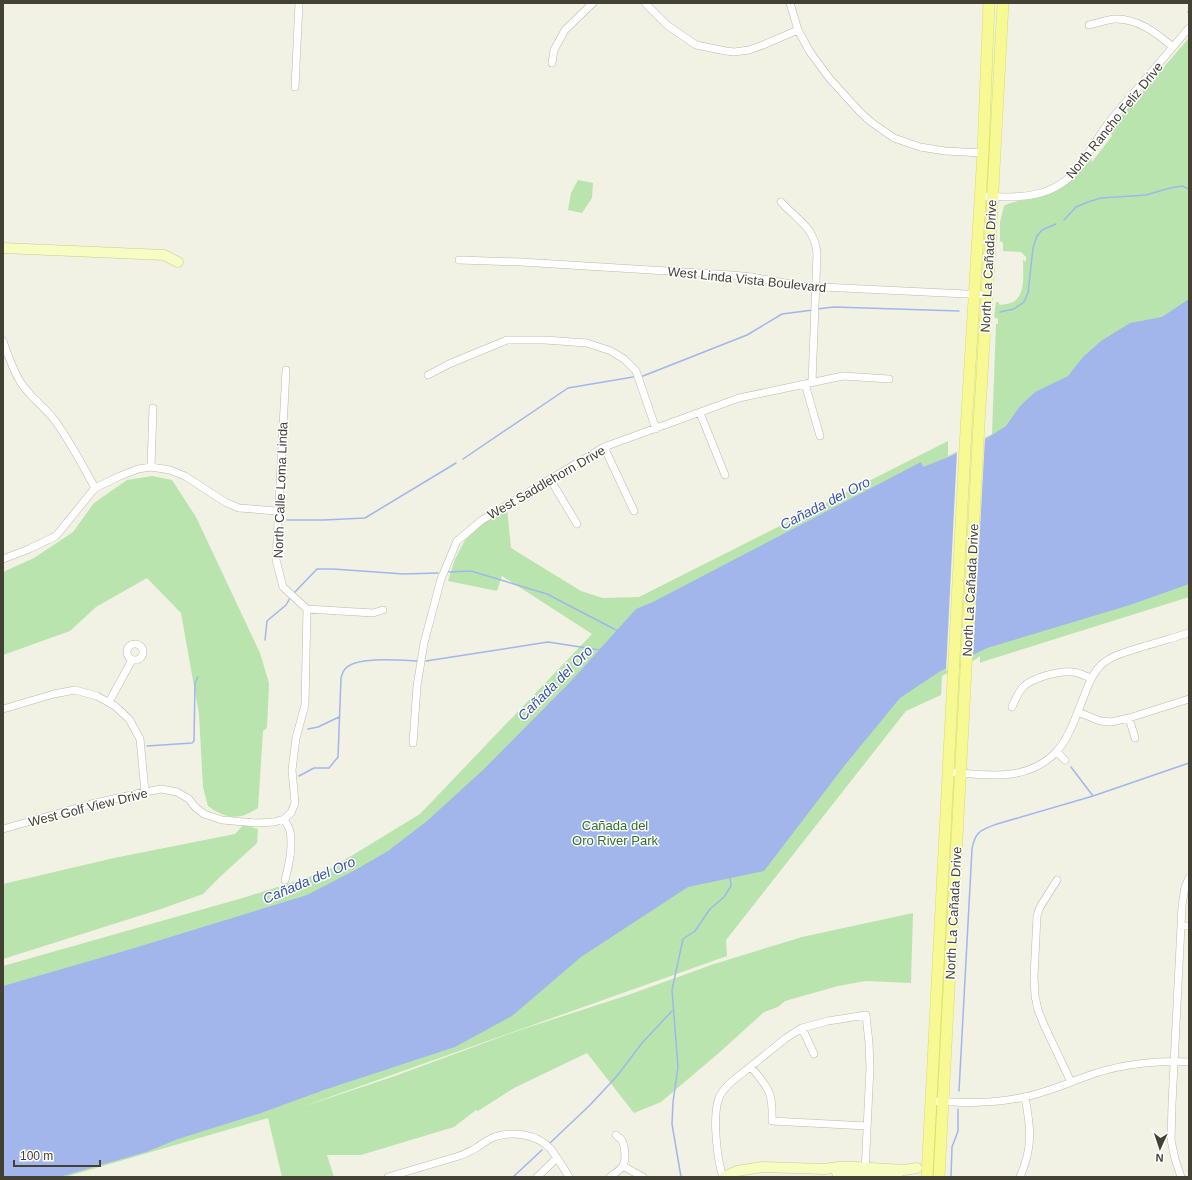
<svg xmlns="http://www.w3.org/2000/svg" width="1192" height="1180" font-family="Helvetica,sans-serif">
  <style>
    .green { fill: #bae4ae }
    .water { fill: #a2b6ec }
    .pier { fill: #f1f1e4 }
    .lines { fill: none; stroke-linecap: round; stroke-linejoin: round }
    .stream { stroke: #a2b6ec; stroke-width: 1.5 }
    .street-casing { stroke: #bcbba7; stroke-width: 8 }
    .secondary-casing { stroke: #c9cc92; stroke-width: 11 }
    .primary-casing { stroke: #dbdd66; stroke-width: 12 }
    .street { stroke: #fff; stroke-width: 7 }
    .secondary { stroke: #f7fcc3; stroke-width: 10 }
    .primary { stroke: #f6f994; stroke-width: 11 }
    .labels { text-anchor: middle; stroke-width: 3; stroke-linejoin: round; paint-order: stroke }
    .street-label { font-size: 13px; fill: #424134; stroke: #fff }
    .park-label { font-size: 13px; fill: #2f712b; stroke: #fff }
    .water-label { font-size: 14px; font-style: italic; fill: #3352a8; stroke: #fff }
  </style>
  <rect width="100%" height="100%" fill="#f1f1e4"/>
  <path class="green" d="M1189 38V597L985 661 980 663V656L976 659 942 676 941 695 906 711 726 940 727 956 296 1109 395 1076 517 1031 628 995 714 964 802 937 913 913 911 983 866 981 838 986 785 1001 778 1007 764 1012 720 1052 661 1102 634 1113 587 1053 514 1088 478 1111 476 1110 454 1127 361 1155H327L334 1177H282L268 1118 65 1177H3V966L246 897 325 872 420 814 592 634 502 576 497 591 448 581 455 559 465 540 487 520 507 508 511 548 581 591 603 598 639 597 948 441V456L992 434 996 324H998V319L994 317 996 302H998L1000 305C1004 304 1009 304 1013 302 1026 295 1023 273 1023 260L1026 262V257L1021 252 1003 251V243L1000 241V222L1004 206C1014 200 1025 201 1037 198 1051 194 1066 186 1077 175 1082 170 1085 164 1090 159L1091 158 1092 162 1112 136 1109 130Z
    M578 180 593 183 592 198 582 213 568 210 571 193Z
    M152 476 172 480 196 517 260 653 269 683 267 728 263 731 258 808C239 821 226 819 208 806L203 787 199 714 181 613 147 578 96 607 70 631 3 655V572L34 558 73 532 94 503 127 480Z
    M243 825 258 829 257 843 221 876 203 894 161 909 3 959V884L114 858 235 834Z"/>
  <path class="water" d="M1189 299V584L1130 605 987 648 939 672 900 698 845 765 764 871 688 887 581 957 512 1016 455 1047 324 1090 261 1113 178 1139 146 1152 59 1177H3V986L131 949 307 895 357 869 388 851 427 821 484 769 572 680 636 609 653 602 921 462 923 467 951 456 989 437 1006 426 1020 406 1035 392 1068 376 1083 357 1101 341 1130 323 1162 317Z"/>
  <path class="pier" d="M985 437 973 657 946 671 957 451Z"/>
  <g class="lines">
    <path class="stream" d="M1188 12 1189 11
      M1064 220 1076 207 1088 202 1101 198 1146 195 1170 188 1182 186 1189 189
      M817 309 834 307 959 311
      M1000 312 1014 309 1024 302 1028 293 1033 248 1037 236 1042 230 1056 224
      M643 376 747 335 782 314 813 310
      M463 459 568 388 633 377
      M287 520H324L365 518 456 463
      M449 572 471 571 547 594 618 631
      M294 593 317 569H333L404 574 438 573
      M265 640 267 621 286 605 290 598
      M426 661 548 642 600 650
      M308 729 318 727 339 717
      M147 746 192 743 194 741 195 683 198 677
      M1071 767 1093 796
      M299 776 314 768H329L338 757 341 678C342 675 343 671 345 669 355 656 400 660 417 661
      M959 1091 972 849C975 831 981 830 997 824L1093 796 1189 763
      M550 1143 590 1105 617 1076 642 1043 672 1011
      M513 1177 542 1150
      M681 1177 672 1124 673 1102 678 1067 672 990 683 939 695 931 710 909 724 897 731 886 730 877
      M951 1177 952 1147 958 1131V1109"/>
    <g class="street-casing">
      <path id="street" d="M645 3 667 25 696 45 726 51 734 52 749 50 763 45 798 30
        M790 3 798 30 810 52 830 79 861 113 871 122 894 138 920 147 945 151 983 153
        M1089 25C1098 23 1106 20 1114 19 1138 18 1156 33 1173 47
        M552 63 554 50 565 30 593 3
        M295 87 299 3
        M980 196C1020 198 1054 200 1081 165 1085 159 1089 152 1093 146 1099 136 1106 126 1114 116L1189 28
        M781 202C797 220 815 227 817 254L812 382
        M459 260 521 262 732 275 752 277 801 286 987 295
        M3 341C8 356 13 370 21 383 31 398 46 408 56 422 71 443 83 466 95 488
        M428 375 449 364 507 340H545L587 343 611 351 624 359 636 371 656 429
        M805 384 820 436
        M700 413 725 475
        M604 447 634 511
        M151 467 153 408
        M550 479 577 524
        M3 559 29 549 56 536 95 488 120 476 138 469 151 467 170 470 185 476 225 502 239 508 277 511
        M307 609 373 613 383 610
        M127 652a8 8 0 1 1 16 0a8 8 0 1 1-16 0Z
        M109 702 132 660
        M1012 707C1015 700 1018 693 1023 687 1032 678 1060 670 1073 672 1080 673 1085 676 1091 678
        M3 709 54 694 75 690 97 696 115 706 129 719 140 739 145 792
        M1078 712 1100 721 1111 722 1129 718 1189 699
        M1129 718 1135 738
        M413 743 417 686 424 643 441 579 457 541 482 520 604 447 739 398 843 376 889 379
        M1057 752 1065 760
        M948 772C985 775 1028 783 1057 751 1067 740 1073 725 1078 711 1085 696 1089 677 1101 665 1113 654 1130 651 1145 646 1160 642 1174 637 1189 633
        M284 819C286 823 289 827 290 831 293 848 289 864 285 880
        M3 829 91 804 145 792 161 789 177 792 189 799 195 807 204 814 222 820 257 823 274 822 284 819 291 813 295 803 292 770 296 738 305 705 307 609 283 587 276 560 286 370
        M1057 880 1040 907 1037 916 1034 977 1035 996 1038 1010 1044 1025 1071 1082
        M1181 926H1189
        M802 1028 814 1054
        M751 1067C769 1089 773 1092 772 1121L867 1126
        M931 1101C962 1103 994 1104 1024 1097 1049 1092 1072 1081 1096 1073 1124 1064 1160 1060 1189 1062
        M623 1166 643 1177
        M388 1177 459 1156C465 1154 470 1151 476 1148 482 1144 487 1140 494 1137 513 1131 536 1134 550 1148 557 1157 563 1167 569 1177
        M537 1177 557 1158
        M610 1177C614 1174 619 1171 622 1167 627 1161 625 1145 621 1139 619 1138 617 1136 616 1135
        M723 1177C717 1159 712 1116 719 1098 721 1092 726 1087 730 1083L786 1038 802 1028 828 1021 866 1015 869 1043 870 1067 865 1172
        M1020 1177C1033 1147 1031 1129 1025 1097
        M1181 1177 1175 1159 1171 1140 1172 1104 1182 906 1185 887 1189 878"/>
    </g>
    <g class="secondary-casing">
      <path id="secondary" d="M3 248 164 255 178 262
        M837 1173 898 1177
        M724 1177 737 1171 762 1167 824 1169 839 1167H855L904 1170 917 1168"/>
    </g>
    <g class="primary-casing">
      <path id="primary" d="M927 1177 966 430 983 153 989 3
        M939 1177 979 424 990 245 1003 3"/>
    </g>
    <use href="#street" class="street"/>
    <use href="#secondary" class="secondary"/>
    <use href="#primary" class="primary"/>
  </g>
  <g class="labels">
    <g class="street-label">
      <text transform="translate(1114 120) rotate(-51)" y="5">North Rancho Feliz Drive</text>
      <text transform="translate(988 266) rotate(-87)" y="5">North La Cañada Drive</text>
      <text transform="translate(747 279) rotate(6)" y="5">West Linda Vista Boulevard</text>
      <text transform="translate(546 482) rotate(-30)" y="5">West Saddlehorn Drive</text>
      <text transform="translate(280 490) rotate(-88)" y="5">North Calle Loma Linda</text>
      <text transform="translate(970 590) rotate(-87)" y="5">North La Cañada Drive</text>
      <text transform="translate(88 807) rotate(-14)" y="5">West Golf View Drive</text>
      <text transform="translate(953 913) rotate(-87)" y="5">North La Cañada Drive</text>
    </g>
    <g class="park-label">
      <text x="615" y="830">Cañada del<tspan x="615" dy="15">Oro River Park</tspan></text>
    </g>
    <g class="water-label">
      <text transform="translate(825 503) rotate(-27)" y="5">Cañada del Oro</text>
      <text transform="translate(555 683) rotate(-45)" y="5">Cañada del Oro</text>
      <text transform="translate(309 880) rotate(-23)" y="5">Cañada del Oro</text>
    </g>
  </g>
  <rect width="1192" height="1180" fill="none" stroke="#424134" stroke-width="8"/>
  <g transform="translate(1160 1148) rotate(183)" stroke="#ffffff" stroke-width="3" paint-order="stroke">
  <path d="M0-3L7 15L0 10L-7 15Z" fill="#424134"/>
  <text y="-6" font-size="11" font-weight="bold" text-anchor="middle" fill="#424134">N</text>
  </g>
  <path d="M14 1160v6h86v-6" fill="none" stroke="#424134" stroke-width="2"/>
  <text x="20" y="1160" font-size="12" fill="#424134" stroke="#ffffff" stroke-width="3" paint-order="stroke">100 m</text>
</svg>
